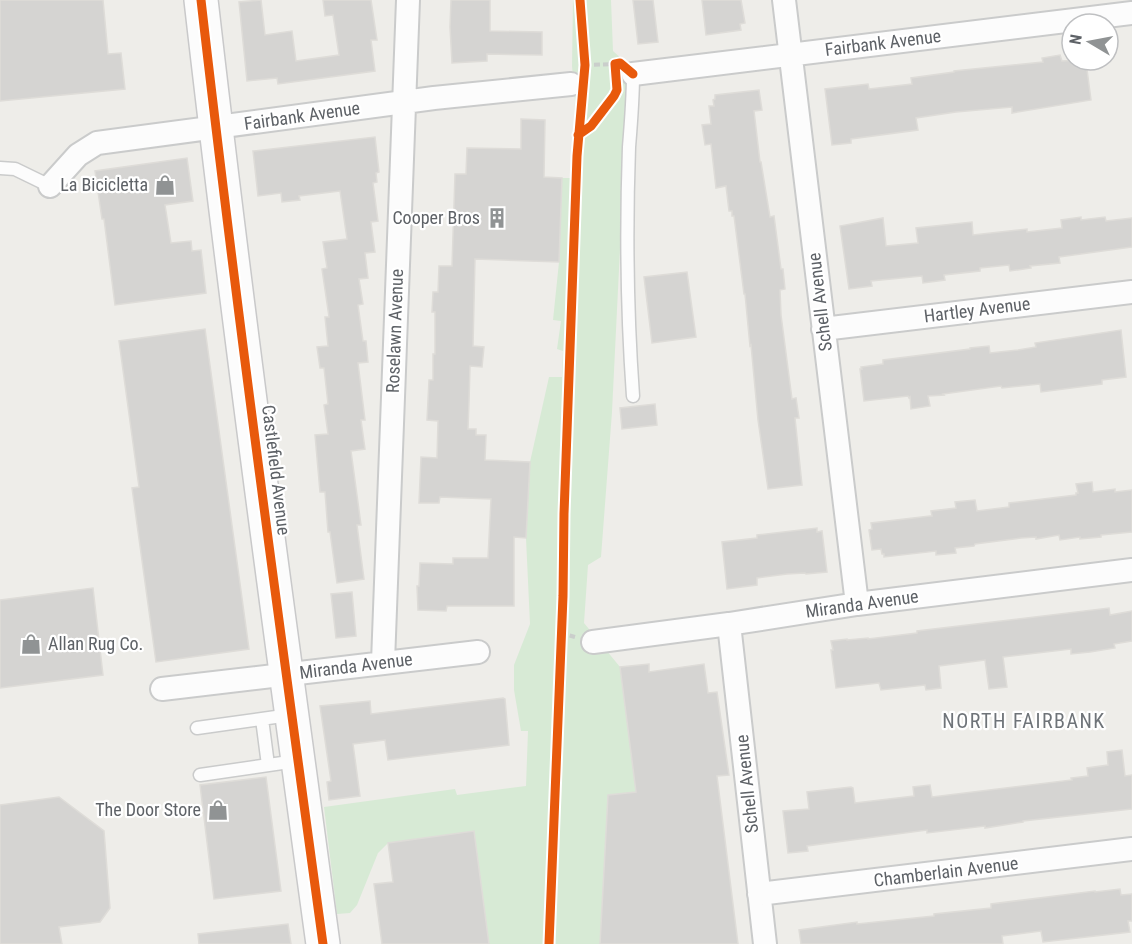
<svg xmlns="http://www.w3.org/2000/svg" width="1132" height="944" font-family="'Roboto Condensed',sans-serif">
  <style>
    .green { fill: #d7ead5 }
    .building { fill: #d5d4d2; stroke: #dedcd8; stroke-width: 1.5 }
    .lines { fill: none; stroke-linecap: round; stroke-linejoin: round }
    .lane-casing { stroke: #cacbcb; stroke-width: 15 }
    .street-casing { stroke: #cacbcb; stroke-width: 26 }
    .secondary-casing { stroke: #c9c9ca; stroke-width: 36 }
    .path { stroke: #cacecb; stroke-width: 4; stroke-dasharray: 6 3; stroke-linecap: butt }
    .lane { stroke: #fcfcfc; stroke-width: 12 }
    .street { stroke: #fcfcfc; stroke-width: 22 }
    .secondary { stroke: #fcfcfc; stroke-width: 33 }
    .cycleway-casing { stroke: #fff; stroke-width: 13 }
    .cycleway { stroke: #e8590c; stroke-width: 9 }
    .labels { text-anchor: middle; stroke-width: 4.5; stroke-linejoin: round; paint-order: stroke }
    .street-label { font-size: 18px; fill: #5e6267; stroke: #fff }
    .poi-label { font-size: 18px; fill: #5e6267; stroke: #fff; text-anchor: end }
    .neighbourhood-label { font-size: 20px; letter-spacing: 1.5px; fill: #6f7479; stroke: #fff }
  </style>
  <rect width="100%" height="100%" fill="#eeede9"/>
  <path class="green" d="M573 0H611L613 51 624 61 627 106 612 412 601 557 588 565 584 623 620 667 636 792 608 796 600 944H489L474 831 388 843 378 853 357 905 350 913 337 914 324 807 455 789 457 795 526 786 528 731H521L514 690V665L530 624 526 538 530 462 549 377H562L563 351 557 349 561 321 553 320 559 262 562 178H572L575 101 572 66Z"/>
  <path class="building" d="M0 0H103L108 54 121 53 125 89 0 101Z
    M261 0 265 35 292 31 296 61 339 55 333 15 325 16 323 0H371L377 40H371L375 71 278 84 277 78 247 81 239 2Z
    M451 0H490V31L542 32V55L487 54V61L452 63 450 27Z
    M633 0H653L658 42 638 44Z
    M702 0H741L745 23 740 24 741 30 706 35Z
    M1060 55 1062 61 1078 60V63L1086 62 1091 100 1012 113V107L956 112 916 118 918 130 851 139V143L832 145 825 89 868 84 869 89 912 84 911 78 954 72V71L1043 62 1042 58Z
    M759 90 762 110 754 111 760 162H761L770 217 774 216 781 269H783L785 289 780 290 781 315 792 399 796 398 799 418H795L802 485 768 489 758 420 751 345 750 346 745 294H744L734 216H732V211H729L726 186 716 188 711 144 705 145 702 125 711 124 709 106H714L713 100 715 99V95Z
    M521 119 545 120 544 177 562 178 559 262 475 259 473 346 484 347 482 367 470 366 469 402 468 429H476V435H486L485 460 530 462 526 538 514 537V606H447L446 611 418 610 417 586H419L420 563 453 564V558H488L491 499 440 497 439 503H419L421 457 437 458 438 421 427 420 429 380H433V354H435V312H432L433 292H438L439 266H452L455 174H466L467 148 521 149Z
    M375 137 379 172 376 173 377 182 373 183 378 221 371 222 375 252 365 253 368 278 359 279 363 304 358 305 363 341H366L368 362 358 363 365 420H361L365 449 351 451 361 525H357L364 579 337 583 330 532H328L325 492H320L315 435 328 434 324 405 328 404 324 368H320L317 347 328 346 325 317H329L322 269 327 268 323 242 347 239 340 191 299 196 300 200 282 202 281 193 258 196 253 151Z
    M187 158 193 201 165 205 171 243 191 241 192 251 201 250 206 293 115 305 104 219H102L95 171Z
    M1081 217V220L1105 217 1106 221 1132 218V247L1059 257 1060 263 1030 266 1031 268 1010 271 1009 265 980 268V271L944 275 945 280 923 283 922 276 871 281 872 286 849 289 840 226 883 218 886 246 918 243 916 228 972 222 973 235 1027 229V232L1062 228 1061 220Z
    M687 272 696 337 652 343 644 277Z
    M205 329 249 649 156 662 132 488 139 487 119 341Z
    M1121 330 1126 377 1102 380V384L1041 392 1040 384 1002 388 1001 386 943 394 944 395 928 396 930 406 911 409 910 397 909 398 908 396 864 401 860 369H862L861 367 883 364V360L970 349V348L989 346 990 353 1018 350 1036 347 1035 343Z
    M655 404 657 425 622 429 620 408Z
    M1092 482 1093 492 1115 489V492L1132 490V532L1101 535V537L1080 539V537L1060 540 1059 535 1036 539V537L1021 538 975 544 974 546 955 548 956 553 936 555V551L884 557V554H882L881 549 872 550 869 530 872 529 871 523 930 516H932L931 511 956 508 955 502 975 500 977 511 1009 507V503L1076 495V493H1078L1076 484Z
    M817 528V532L822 531 827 572 806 574 805 573 787 574 757 578V585L727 589 722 542 757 538V535Z
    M93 588 103 675 0 688V600Z
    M352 592 356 636 336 638 331 594Z
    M1109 608 1110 615 1132 611V641L1114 644 1115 648 1090 652 1071 654V649L1003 657 1007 687 989 689 985 660 939 666 941 688 926 690 925 685 881 690 879 683 836 688 831 650H833L831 641 847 639V640L868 638V639L917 633V631Z
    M649 664V672L704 664 708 693 717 692 729 775 717 776 738 944H600L608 795 636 792 620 667Z
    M503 698 505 699 509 745 388 760 385 740 353 744 360 796 329 800 327 782 331 781 320 706 370 701 371 714Z
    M1122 750 1125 776 1132 775V809L1023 821V822L985 828V826L927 833V830L807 846 808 851 788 853 783 811 809 809 807 792 851 787 853 788 855 803 914 796 913 787 930 785 932 797 1072 780 1071 778 1088 776 1087 768 1108 765 1107 752Z
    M266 777 281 891 214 899 200 785Z
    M59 797 104 831 110 908 100 922 59 927 62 944H0V805Z
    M474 831 489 944H382L374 884 393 882 388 843Z
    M1120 889 1121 895 1132 894V921H1128L1130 932 1043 942 1041 931 1002 936 1003 944H801L799 930 857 922V924L934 916V914L991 908V904L1095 891V892Z
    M288 924 291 944H199L198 934Z"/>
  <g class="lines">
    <g class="lane-casing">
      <path id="lane" d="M633 74C633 98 631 123 629 147 626 230 627 313 633 396
        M0 168 15 169 50 186
        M262 719 268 765
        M197 728 290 715
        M200 775 296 761"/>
    </g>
    <g class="street-casing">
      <path id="street" d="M784 0 857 604
        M633 74 1132 13
        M50 186 78 155 97 143 434 98 571 84
        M823 329 1132 292
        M729 624 765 944
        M593 642 729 624 857 604 1132 570
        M383 662 408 0
        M162 689 478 652
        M759 894 1132 849"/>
    </g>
    <g class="secondary-casing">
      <path id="secondary" d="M201 0C237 315 280 630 323 944"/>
    </g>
    <path class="path" d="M585 65 615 64
      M561 633 575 637"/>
    <use href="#lane" class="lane"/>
    <use href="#street" class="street"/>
    <use href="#secondary" class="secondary"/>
    <g class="cycleway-casing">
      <path id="cycleway" d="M201 0C237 315 280 630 323 944
        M578 135 591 126 614 96 617 90 615 64 620 63 633 74
        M549 944 563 596 564 514 577 156 585 65 580 0"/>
    </g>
    <use href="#cycleway" class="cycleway"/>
  </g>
  <defs>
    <g id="shop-bare" transform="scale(1.62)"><path d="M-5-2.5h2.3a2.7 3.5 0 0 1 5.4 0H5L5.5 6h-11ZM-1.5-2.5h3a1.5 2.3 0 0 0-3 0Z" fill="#909394" stroke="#fff" stroke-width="2.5" paint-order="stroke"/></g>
    <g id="building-bare" transform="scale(1.62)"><path d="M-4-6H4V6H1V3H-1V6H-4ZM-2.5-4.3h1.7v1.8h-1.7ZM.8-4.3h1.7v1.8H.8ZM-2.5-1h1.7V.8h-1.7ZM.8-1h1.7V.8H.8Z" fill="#909394" stroke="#fff" stroke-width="2.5" paint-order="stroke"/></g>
  </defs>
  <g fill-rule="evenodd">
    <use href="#shop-bare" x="165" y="185"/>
    <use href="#building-bare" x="497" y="218"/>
    <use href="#shop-bare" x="31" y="644"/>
    <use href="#shop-bare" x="218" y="810"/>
  </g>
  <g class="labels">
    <g class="street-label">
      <text transform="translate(883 43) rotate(-7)" y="6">Fairbank Avenue</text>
      <text transform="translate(302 116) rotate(-8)" y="6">Fairbank Avenue</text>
      <text transform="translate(820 302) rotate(-97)" y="6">Schell Avenue</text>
      <text transform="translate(977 310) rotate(-7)" y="6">Hartley Avenue</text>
      <text transform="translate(395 331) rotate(-88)" y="6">Roselawn Avenue</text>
      <text transform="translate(276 470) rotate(83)" y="6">Castlefield Avenue</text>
      <text transform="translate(862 604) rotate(-8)" y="6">Miranda Avenue</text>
      <text transform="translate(356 666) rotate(-7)" y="6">Miranda Avenue</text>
      <text transform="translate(747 784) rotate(-96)" y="6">Schell Avenue</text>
      <text transform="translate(946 872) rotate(-7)" y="6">Chamberlain Avenue</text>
    </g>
    <g class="poi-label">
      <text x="148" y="191">La Bicicletta</text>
      <text x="480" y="224">Cooper Bros</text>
      <text x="48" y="650" text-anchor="start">Allan Rug Co.</text>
      <text x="201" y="816">The Door Store</text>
    </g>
    <g class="neighbourhood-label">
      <text x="1024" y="728">NORTH FAIRBANK</text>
    </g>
  </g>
  <g transform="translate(1090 42) rotate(280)"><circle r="28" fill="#ffffff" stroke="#bfc0c2" stroke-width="1.5"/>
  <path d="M0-4.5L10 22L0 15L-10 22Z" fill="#909394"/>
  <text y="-9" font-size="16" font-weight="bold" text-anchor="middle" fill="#5e6267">N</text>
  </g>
</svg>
